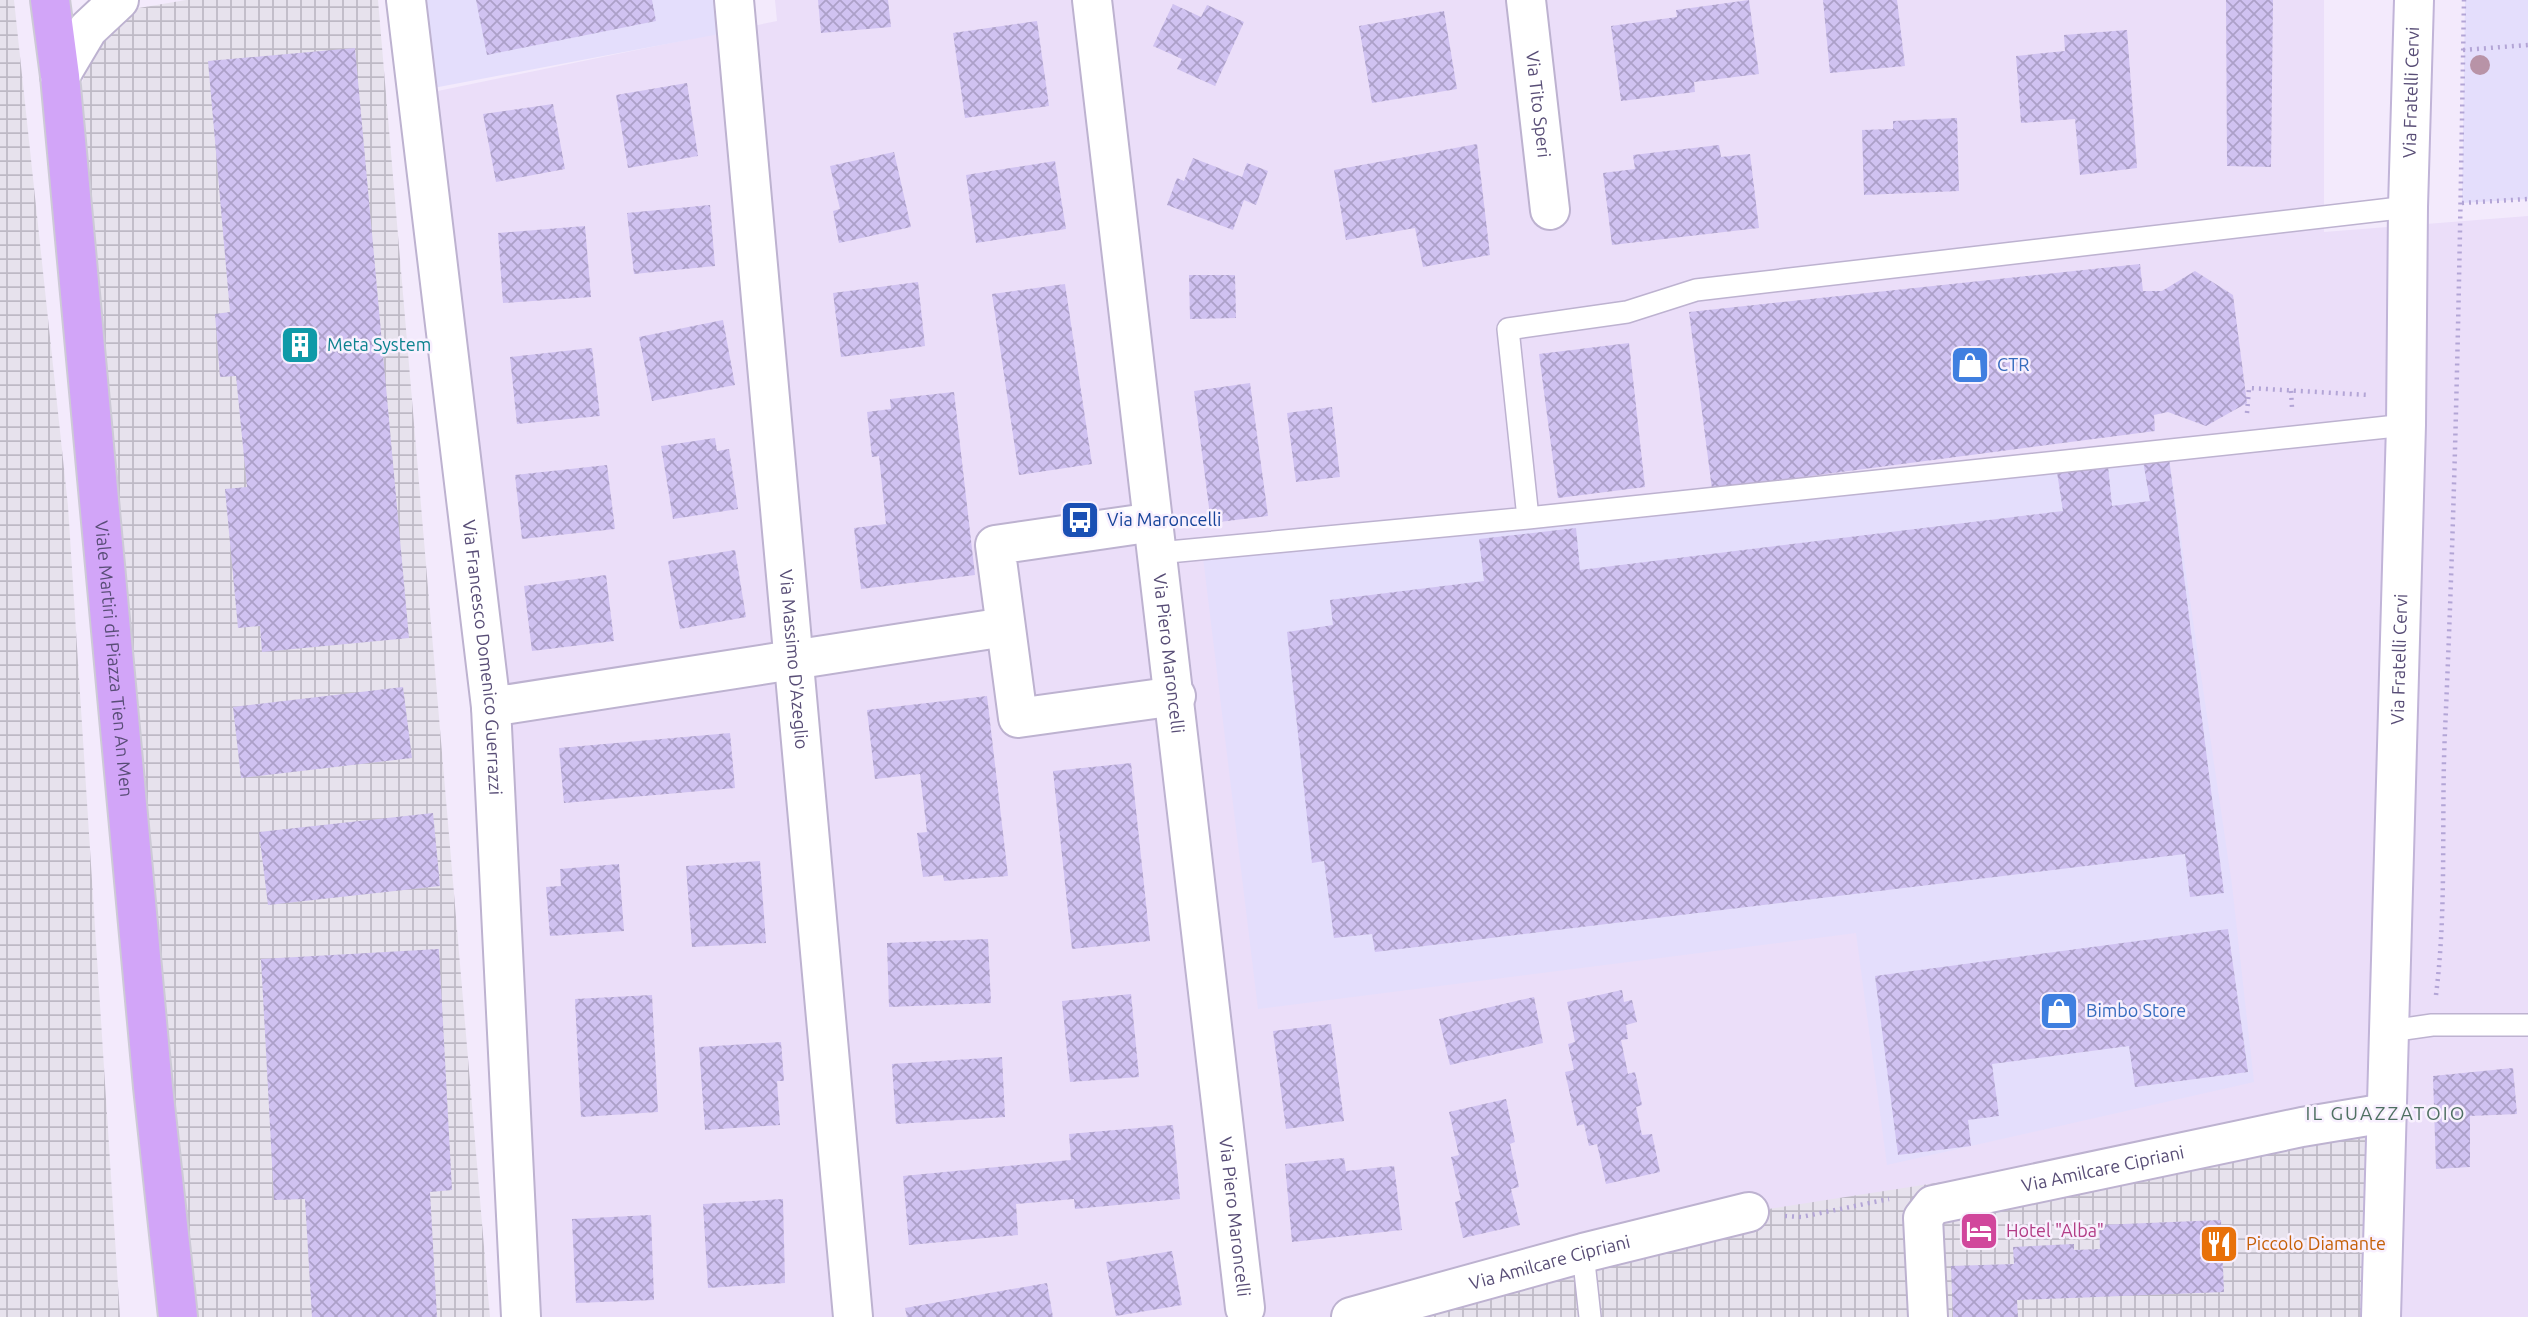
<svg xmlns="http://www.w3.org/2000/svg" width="2528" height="1317" font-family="Ubuntu,sans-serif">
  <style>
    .residential { fill: #ebdef9 }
    .commercial { fill: #e4defc }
    .industrial { fill: url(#industrial-grid) }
    .building { fill: url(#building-cross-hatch) }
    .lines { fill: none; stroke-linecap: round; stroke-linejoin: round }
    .service-casing { stroke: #bdb2d0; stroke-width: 24 }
    .minor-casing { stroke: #bdb2d0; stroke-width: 42 }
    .secondary-casing { stroke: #c1b4d8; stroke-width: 42 }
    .primary-casing { stroke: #cdcad6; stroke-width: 42 }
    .path { stroke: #b3a5d6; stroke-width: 4.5; stroke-dasharray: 2 5; stroke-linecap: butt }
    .service { stroke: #fff; stroke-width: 21 }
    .minor { stroke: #fff; stroke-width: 38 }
    .secondary { stroke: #fff; stroke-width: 38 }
    .primary { stroke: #d2a5f8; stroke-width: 38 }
    .tree { fill: #b893a7 }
    .labels { text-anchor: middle; stroke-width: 5; stroke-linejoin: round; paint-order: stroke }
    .street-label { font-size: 18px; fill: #584d76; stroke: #f8f0fe }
    .culture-label { font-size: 18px; fill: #0d838f; stroke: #f8f0fe; text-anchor: start }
    .shop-label { font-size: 18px; fill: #366cbe; stroke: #f8f0fe; text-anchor: start }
    .transit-label { font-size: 18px; fill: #164399; stroke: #f8f0fe; text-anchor: start }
    .hotel-label { font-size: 18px; fill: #b23c85; stroke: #f8f0fe; text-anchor: start }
    .food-label { font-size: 18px; fill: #c56008; stroke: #f8f0fe; text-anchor: start }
    .neighbourhood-label { font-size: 19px; letter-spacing: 2px; fill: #4f7062; stroke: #f8f0fe }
  </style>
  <defs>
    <pattern id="industrial-grid" width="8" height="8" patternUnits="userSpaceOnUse" patternTransform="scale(1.75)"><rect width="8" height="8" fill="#e7e2ed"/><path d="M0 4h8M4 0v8" fill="none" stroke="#beb9c5"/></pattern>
    <pattern id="building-cross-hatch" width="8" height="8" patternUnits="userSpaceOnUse" patternTransform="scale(1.75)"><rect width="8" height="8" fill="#d0c2f1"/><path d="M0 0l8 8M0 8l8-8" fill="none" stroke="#aca0c8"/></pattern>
  </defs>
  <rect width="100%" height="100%" fill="#f3eafc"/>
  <path class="residential" d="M775 0H2324V232L2528 216V1317H537L433 92 777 21Z"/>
  <path class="commercial" d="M415 0H726L730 32 428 89Z
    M2465 0H2528V199L2462 203Z
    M2169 458 2232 885 2254 1082 1887 1165 1856 933 1258 1009 1202 549Z"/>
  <path class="industrial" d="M0 0H14L68 506 120 1317H0Z
    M186 0H378L490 1317H195L77 98 97 37 133 9Z
    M2386 1113 2380 1317H1360L1749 1212Z"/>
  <path class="building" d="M476 0H652L656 21 487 55Z
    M818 0H888L891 27 821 33Z
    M1749 0 1759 74 1694 82 1695 92 1621 101 1611 26 1677 17 1676 10Z
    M1823 0H1897L1905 66 1830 73Z
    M2226 0H2273L2271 167 2227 166Z
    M1173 4 1201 17 1207 5 1244 22 1215 86 1177 69 1182 59 1153 46Z
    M1444 11 1457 89 1372 103 1359 26Z
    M1037 21 1049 106 965 118 953 33Z
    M2127 30 2137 168 2080 175 2075 119 2021 123 2016 56 2065 51 2064 35Z
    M355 48 409 638 262 652 260 626 238 628 225 489 247 487 236 376 220 377 215 314 230 312 208 61Z
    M687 83 698 156 628 168 616 95Z
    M553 104 565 169 496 182 483 114Z
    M1957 118 1959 191 1864 195 1862 130 1893 129V121Z
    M1477 144 1490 255 1423 267 1415 228 1346 240 1334 170Z
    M1719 145 1721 157 1750 154 1759 228 1612 245 1603 173 1635 169 1633 155Z
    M894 152 911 227 839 243 833 211 840 209 830 166Z
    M1193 158 1242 177 1247 163 1268 171 1256 205 1244 200 1233 230 1167 205 1177 178 1184 181Z
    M1055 161 1066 229 976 243 966 175Z
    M710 205 715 266 634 274 627 213Z
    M585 226 591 297 503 303 498 233Z
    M2140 264 2143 291H2162L2195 271 2233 295 2247 403 2206 426 2168 412 2154 415 2155 431 1712 489 1689 312Z
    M1189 275H1235L1236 318 1190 319Z
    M918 282 925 346 841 357 833 293Z
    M1065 284 1092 464 1019 475 992 294Z
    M723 320 735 385 652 401 639 337Z
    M1629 343 1645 487 1558 498 1539 354Z
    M592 348 600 416 517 424 510 357Z
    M1250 383 1268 516 1211 523 1194 391Z
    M954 392 975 575 861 589 854 528 886 524 879 456 872 457 867 412 891 409 890 399Z
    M1332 407 1340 477 1296 482 1287 413Z
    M715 438 717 451 729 449 738 509 673 519 661 446Z
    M2169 458 2224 893 2190 897 2185 854 1375 952 1372 934 1334 938 1324 861 1312 863 1287 632 1333 625 1330 600 1484 581 1479 539 1576 528 1580 570 2063 511 2057 472 2108 466 2112 506 2150 501 2143 461Z
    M607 465 615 529 522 539 515 475Z
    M735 550 746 617 680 629 668 561Z
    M606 575 614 641 532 651 524 586Z
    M403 687 412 758 241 778 233 707Z
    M987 696 1008 876 944 881 943 875 923 877 917 833 927 832 920 774 875 779 867 710Z
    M730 733 735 788 564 803 559 748Z
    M1131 763 1150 941 1072 949 1053 771Z
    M433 813 440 886 268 905 259 832Z
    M760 861 766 943 692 947 686 866Z
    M619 864 624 931 550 936 546 887 561 886 560 869Z
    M2228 929 2248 1072 2135 1087 2129 1046 1992 1064 1999 1116 1968 1120 1971 1146 1898 1155 1875 976Z
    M988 939 991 1003 889 1007 887 943Z
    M439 949 452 1190 430 1192 437 1317H312L305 1199 274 1200 261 959Z
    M1622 990 1624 1002 1632 1000 1637 1022 1626 1025 1628 1039 1621 1040 1628 1074 1635 1072 1642 1105 1636 1107 1642 1135 1652 1134 1660 1172 1606 1184 1597 1144 1589 1146 1584 1124 1577 1126 1565 1072 1574 1070 1568 1044 1575 1042 1567 1002Z
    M1131 994 1139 1077 1070 1082 1062 1001Z
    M652 995 658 1112 581 1117 575 999Z
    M1534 997 1543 1043 1450 1065 1439 1019Z
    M1331 1024 1344 1121 1286 1129 1273 1031Z
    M781 1042 784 1081H777L780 1125 705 1130 699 1047Z
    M1002 1057 1005 1117 896 1124 892 1064Z
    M2513 1068 2517 1114 2470 1116V1167L2436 1169 2433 1076Z
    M1506 1099 1515 1142 1510 1144 1519 1187 1511 1189 1520 1225 1463 1238 1455 1202 1461 1200 1451 1157 1459 1155 1449 1112Z
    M1173 1125 1180 1199 1075 1209 1074 1199 1016 1204 1018 1235 909 1245 903 1176 1071 1160 1069 1134Z
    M1344 1158 1346 1171 1394 1166 1402 1230 1292 1242 1285 1164Z
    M783 1199 785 1283 708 1288 703 1204Z
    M651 1215 654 1300 576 1303 572 1219Z
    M2221 1220 2224 1292 2017 1300 2018 1317H1953L1951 1266 2014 1264 2013 1247 2074 1244V1250L2100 1249 2099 1225Z
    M1172 1251 1182 1305 1116 1316 1106 1262Z
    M1047 1283 1053 1317H907L905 1308Z"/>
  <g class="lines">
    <g class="service-casing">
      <path id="service" d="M2406 425 1528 518 1508 329 1627 312 1696 290 2408 207
        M1158 553 1528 518
        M2390 1031 2432 1025H2528
        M1583 1253 1590 1317"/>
    </g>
    <g class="minor-casing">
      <g id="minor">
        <path id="s1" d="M406 0 491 707 521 1317"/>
        <path id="s2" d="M734 0 853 1317"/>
        <path id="s3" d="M1092 0 1245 1308"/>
        <path id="s4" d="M1526 0 1550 210"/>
        <path d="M60 76 88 29 119 0"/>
        <path d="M1154 522 995 545 1018 718 1176 696"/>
        <path d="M491 707 1005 627"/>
        <path id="s5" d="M1351 1317 1583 1253 1749 1212"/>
        <path id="s6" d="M1928 1317 1923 1218 1933 1205 2302 1127 2386 1113"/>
      </g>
    </g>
    <g class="secondary-casing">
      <g id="secondary">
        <path id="s7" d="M2381 1317 2406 425 2408 207 2414 0"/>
      </g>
    </g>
    <g class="primary-casing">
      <g id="primary">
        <path id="s8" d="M50 0 60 76 153 1087 178 1317"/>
      </g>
    </g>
    <path class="path" d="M2463 50 2528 45
      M2462 203 2528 199
      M2291 391 2292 408
      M2247 413 2249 388 2368 395
      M2436 995C2447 907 2441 819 2445 731 2456 487 2460 244 2464 0
      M1785 1216 1801 1217 1889 1199"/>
    <use href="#service" class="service"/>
    <use href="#minor" class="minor"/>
    <use href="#secondary" class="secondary"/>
    <use href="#primary" class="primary"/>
  </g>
  <circle class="tree" cx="2480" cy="65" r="10"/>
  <defs>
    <g id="building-square" transform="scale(2.0125)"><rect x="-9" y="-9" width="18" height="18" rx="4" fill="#0f9aa8" stroke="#f8f0fe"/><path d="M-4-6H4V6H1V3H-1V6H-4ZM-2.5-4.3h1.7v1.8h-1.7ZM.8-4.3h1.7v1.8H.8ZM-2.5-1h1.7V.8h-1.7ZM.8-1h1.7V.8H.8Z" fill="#fff"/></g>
    <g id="shop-square" transform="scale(2.0125)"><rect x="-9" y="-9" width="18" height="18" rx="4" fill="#3f7fe0" stroke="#f8f0fe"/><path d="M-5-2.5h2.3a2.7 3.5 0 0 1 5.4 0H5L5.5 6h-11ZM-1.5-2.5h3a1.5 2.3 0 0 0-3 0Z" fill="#fff"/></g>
    <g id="bus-square" transform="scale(2.0125)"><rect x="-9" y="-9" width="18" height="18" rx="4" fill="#1a4fb4" stroke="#f8f0fe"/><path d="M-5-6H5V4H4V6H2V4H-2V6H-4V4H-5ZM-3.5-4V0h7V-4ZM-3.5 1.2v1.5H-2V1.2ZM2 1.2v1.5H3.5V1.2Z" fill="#fff"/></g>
    <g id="hotel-square" transform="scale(2.0125)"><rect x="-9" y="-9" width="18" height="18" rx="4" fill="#d1479c" stroke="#f8f0fe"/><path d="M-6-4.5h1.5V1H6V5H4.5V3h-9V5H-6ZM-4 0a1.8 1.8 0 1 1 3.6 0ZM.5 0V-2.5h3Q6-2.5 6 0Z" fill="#fff"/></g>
    <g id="restaurant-square" transform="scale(2.0125)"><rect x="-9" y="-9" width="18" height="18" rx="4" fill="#e8710a" stroke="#f8f0fe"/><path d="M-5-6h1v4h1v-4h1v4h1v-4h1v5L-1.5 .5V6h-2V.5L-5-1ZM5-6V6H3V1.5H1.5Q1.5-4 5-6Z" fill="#fff"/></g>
  </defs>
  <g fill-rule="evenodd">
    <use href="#building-square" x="300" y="345"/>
    <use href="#shop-square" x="1970" y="365"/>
    <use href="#bus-square" x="1080" y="520"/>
    <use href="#shop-square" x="2059" y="1011"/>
    <use href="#hotel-square" x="1979" y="1231"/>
    <use href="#restaurant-square" x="2219" y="1244"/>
  </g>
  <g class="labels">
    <g class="street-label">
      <text dy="6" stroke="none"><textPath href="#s7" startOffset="1225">Via Fratelli Cervi</textPath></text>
      <text dy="6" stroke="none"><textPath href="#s4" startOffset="105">Via Tito Speri</textPath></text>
      <text dy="6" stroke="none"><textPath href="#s3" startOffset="658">Via Piero Maroncelli</textPath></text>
      <text dy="6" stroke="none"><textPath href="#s1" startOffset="662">Via Francesco Domenico Guerrazzi</textPath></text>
      <text dy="6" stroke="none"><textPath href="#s8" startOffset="662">Viale Martiri di Piazza Tien An Men</textPath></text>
      <text dy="6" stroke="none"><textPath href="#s2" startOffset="662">Via Massimo D'Azeglio</textPath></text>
      <text dy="6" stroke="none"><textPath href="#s7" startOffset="658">Via Fratelli Cervi</textPath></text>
      <text dy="6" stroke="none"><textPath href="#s6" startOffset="289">Via Amilcare Cipriani</textPath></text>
      <text dy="6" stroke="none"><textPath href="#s3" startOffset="1225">Via Piero Maroncelli</textPath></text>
      <text dy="6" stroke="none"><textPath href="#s5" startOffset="206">Via Amilcare Cipriani</textPath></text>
    </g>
    <g class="culture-label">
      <text x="327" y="351">Meta System</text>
    </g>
    <g class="shop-label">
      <text x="1997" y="371">CTR</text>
      <text x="2086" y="1017">Bimbo Store</text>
    </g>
    <g class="transit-label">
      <text x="1107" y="526">Via Maroncelli</text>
    </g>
    <g class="hotel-label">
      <text x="2006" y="1237">Hotel "Alba"</text>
    </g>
    <g class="food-label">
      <text x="2246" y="1250">Piccolo Diamante</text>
    </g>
    <g class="neighbourhood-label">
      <text x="2386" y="1120">IL GUAZZATOIO</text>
    </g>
  </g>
</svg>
